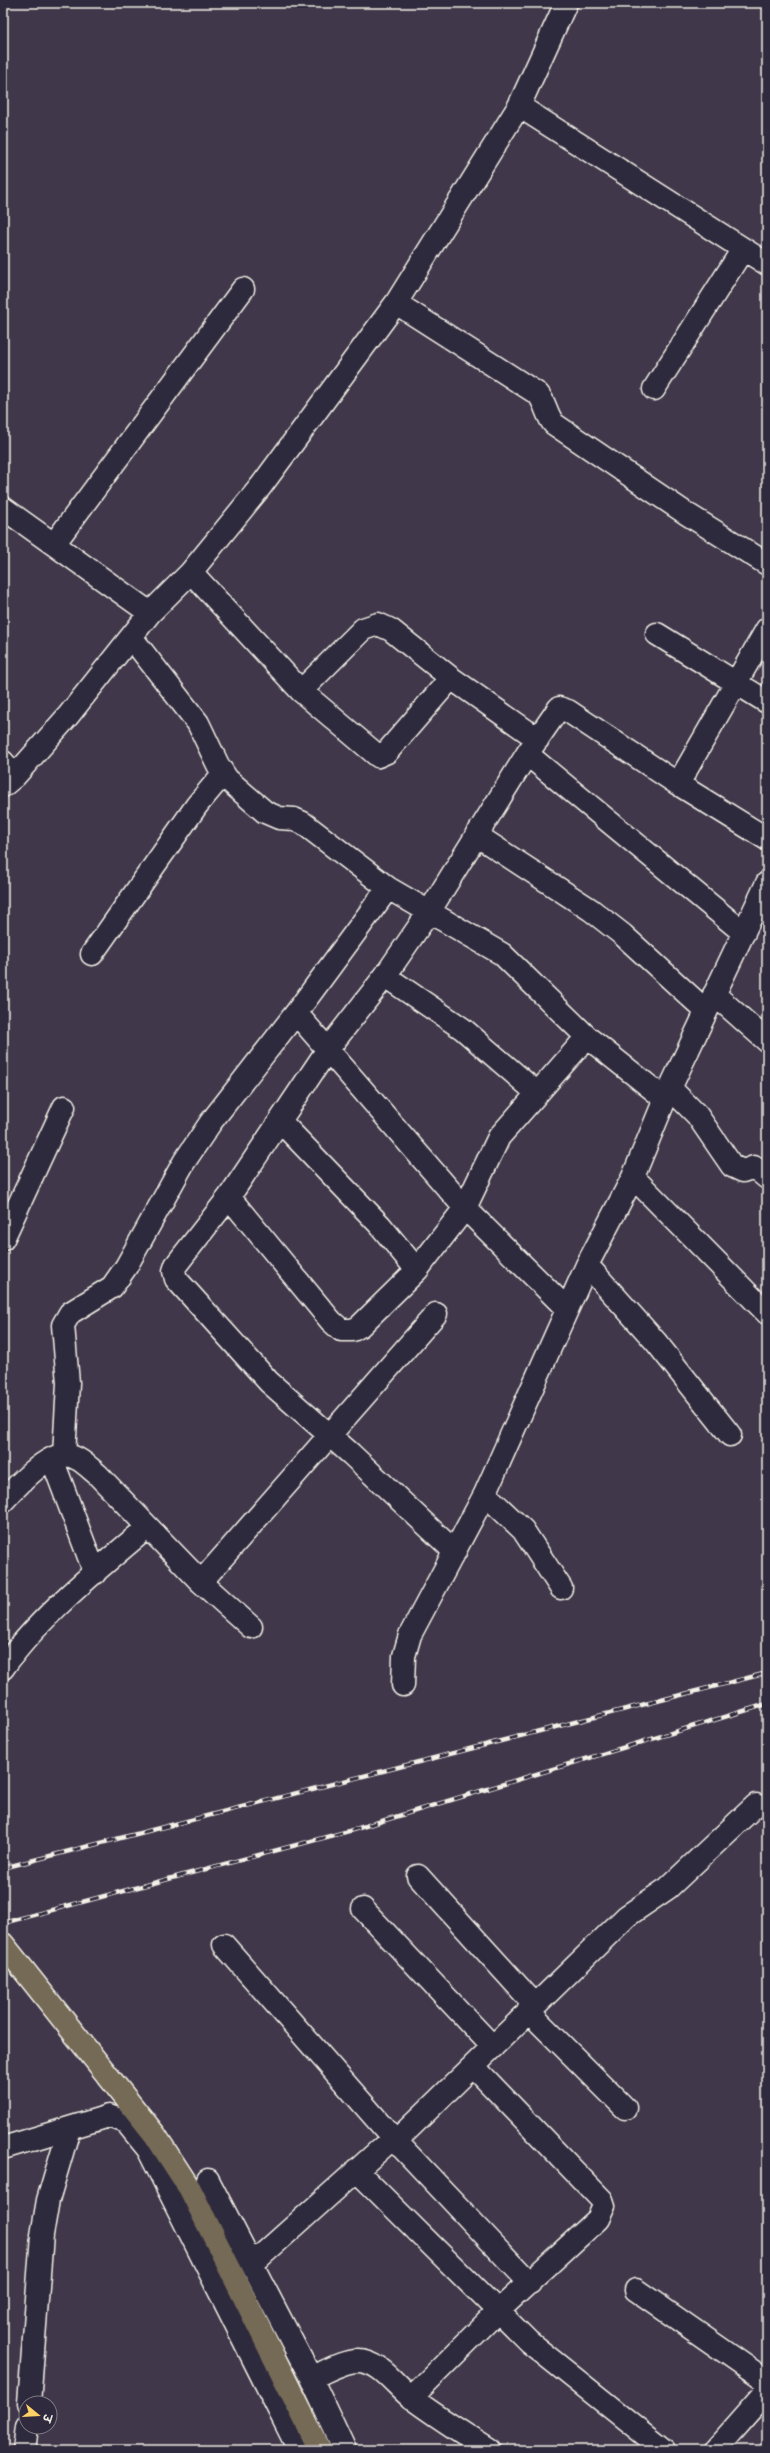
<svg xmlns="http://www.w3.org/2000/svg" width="770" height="2453" font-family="'Comic Neue','Playpen Sans Deva',sans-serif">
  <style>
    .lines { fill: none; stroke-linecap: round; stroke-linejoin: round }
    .minor-casing { stroke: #f4f1e8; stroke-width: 25 }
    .major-casing { stroke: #f4f1e8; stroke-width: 25 }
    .minor { stroke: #2f2a3d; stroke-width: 22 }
    .major { stroke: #756a55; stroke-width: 22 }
    .rail-casing { stroke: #f4f1e8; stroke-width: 4.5 }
    .rail { stroke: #2f2a3d; stroke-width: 3; stroke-dasharray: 9; stroke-linecap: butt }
  </style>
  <rect width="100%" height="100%" fill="#40374a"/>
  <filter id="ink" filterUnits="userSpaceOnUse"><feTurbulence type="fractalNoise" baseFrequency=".025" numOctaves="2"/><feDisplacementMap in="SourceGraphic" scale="8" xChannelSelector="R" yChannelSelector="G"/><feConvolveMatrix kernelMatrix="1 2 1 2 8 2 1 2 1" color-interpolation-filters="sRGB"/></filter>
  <g filter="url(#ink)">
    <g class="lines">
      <g class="minor-casing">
        <path id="minor" d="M519 106 767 264
          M396 303 538 394C546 403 546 415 554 424L687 514 767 564
          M654 389 743 249
          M3 508 150 613
          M54 544 243 289
          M191 572 301 691 378 756 387 752 451 678
          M657 634 767 702
          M131 637 198 723 218 765 227 779 265 812 279 818 294 819 303 823 388 888 502 954 587 1037 665 1099
          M301 691 363 629 378 624 391 630 451 678 538 739
          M527 754 744 933
          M3 762 15 776
          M678 784 767 629
          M3 786 15 776 68 716 150 613 191 572 261 486 396 303 519 106 566 3
          M476 835 591 910 623 935 706 1011
          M92 954 197 805 223 774
          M385 976 463 1029 537 1093
          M714 994 767 1041
          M296 1013 465 1208 567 1309
          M670 1088 697 1115 732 1166 743 1171 754 1167 767 1178
          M280 1121 380 1225 417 1270
          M633 1177 767 1313
          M229 1197 331 1321 341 1330H353L360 1326 417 1270 465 1208 499 1137 587 1037
          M3 1239 64 1107
          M587 1265 656 1342 730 1435
          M64 1455 68 1383 63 1325 70 1313 112 1287 126 1267 184 1162 211 1122 296 1013 388 888
          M52 1459 95 1573
          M3 1501C15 1488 46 1454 65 1455 78 1456 87 1466 97 1474L201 1582 251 1627
          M455 1552 351 1454 269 1382 176 1279 174 1271 176 1265 229 1197 328 1049 385 976 429 912 527 754 559 708 568 711 678 784 767 839
          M201 1582 436 1314
          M561 1588 523 1530 485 1494 587 1265 633 1177 665 1099 767 883
          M3 1668C39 1617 100 1567 148 1527
          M403 1685 404 1656 410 1635 485 1494
          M418 1876 535 2005
          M363 1909 493 2047
          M224 1945 393 2138 530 2283
          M528 2011 625 2108
          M396 2141 627 1916 668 1888 756 1805
          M3 2148 109 2116 126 2122 148 2149 299 2450
          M356 2170 529 2342 664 2450
          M208 2180 311 2378 345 2450
          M252 2264 393 2138
          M636 2290 767 2381
          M311 2378C325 2372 344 2360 359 2361 382 2362 396 2387 413 2399 437 2417 463 2433 489 2450
          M411 2398 497 2312 598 2219 604 2206 602 2200 474 2067
          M29 2403 42 2235 48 2200 69 2129
          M24 2450 27 2427
          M715 2450 767 2391"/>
      </g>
      <g class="major-casing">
        <path id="major" d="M3 1944 155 2135 190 2189 320 2450"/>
      </g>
      <use href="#minor" class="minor"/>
      <use href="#major" class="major"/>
      <g class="rail-casing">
        <path id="rail" d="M3 1868 767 1673
          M3 1923 349 1831 767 1704"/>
      </g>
      <use href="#rail" class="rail"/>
    </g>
  </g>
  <rect width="770" height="2453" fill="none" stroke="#2f2a3d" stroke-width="16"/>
  <rect x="8" y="8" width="754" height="2437" fill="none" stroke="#f4f1e8" stroke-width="1.5" filter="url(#ink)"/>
  <g transform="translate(38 2415) rotate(108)"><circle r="19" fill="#2f2a3d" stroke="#7e7a81"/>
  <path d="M0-3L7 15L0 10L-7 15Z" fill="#ffd166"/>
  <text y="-6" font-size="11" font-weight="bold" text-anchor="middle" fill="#f4f1e8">उ</text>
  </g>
</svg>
